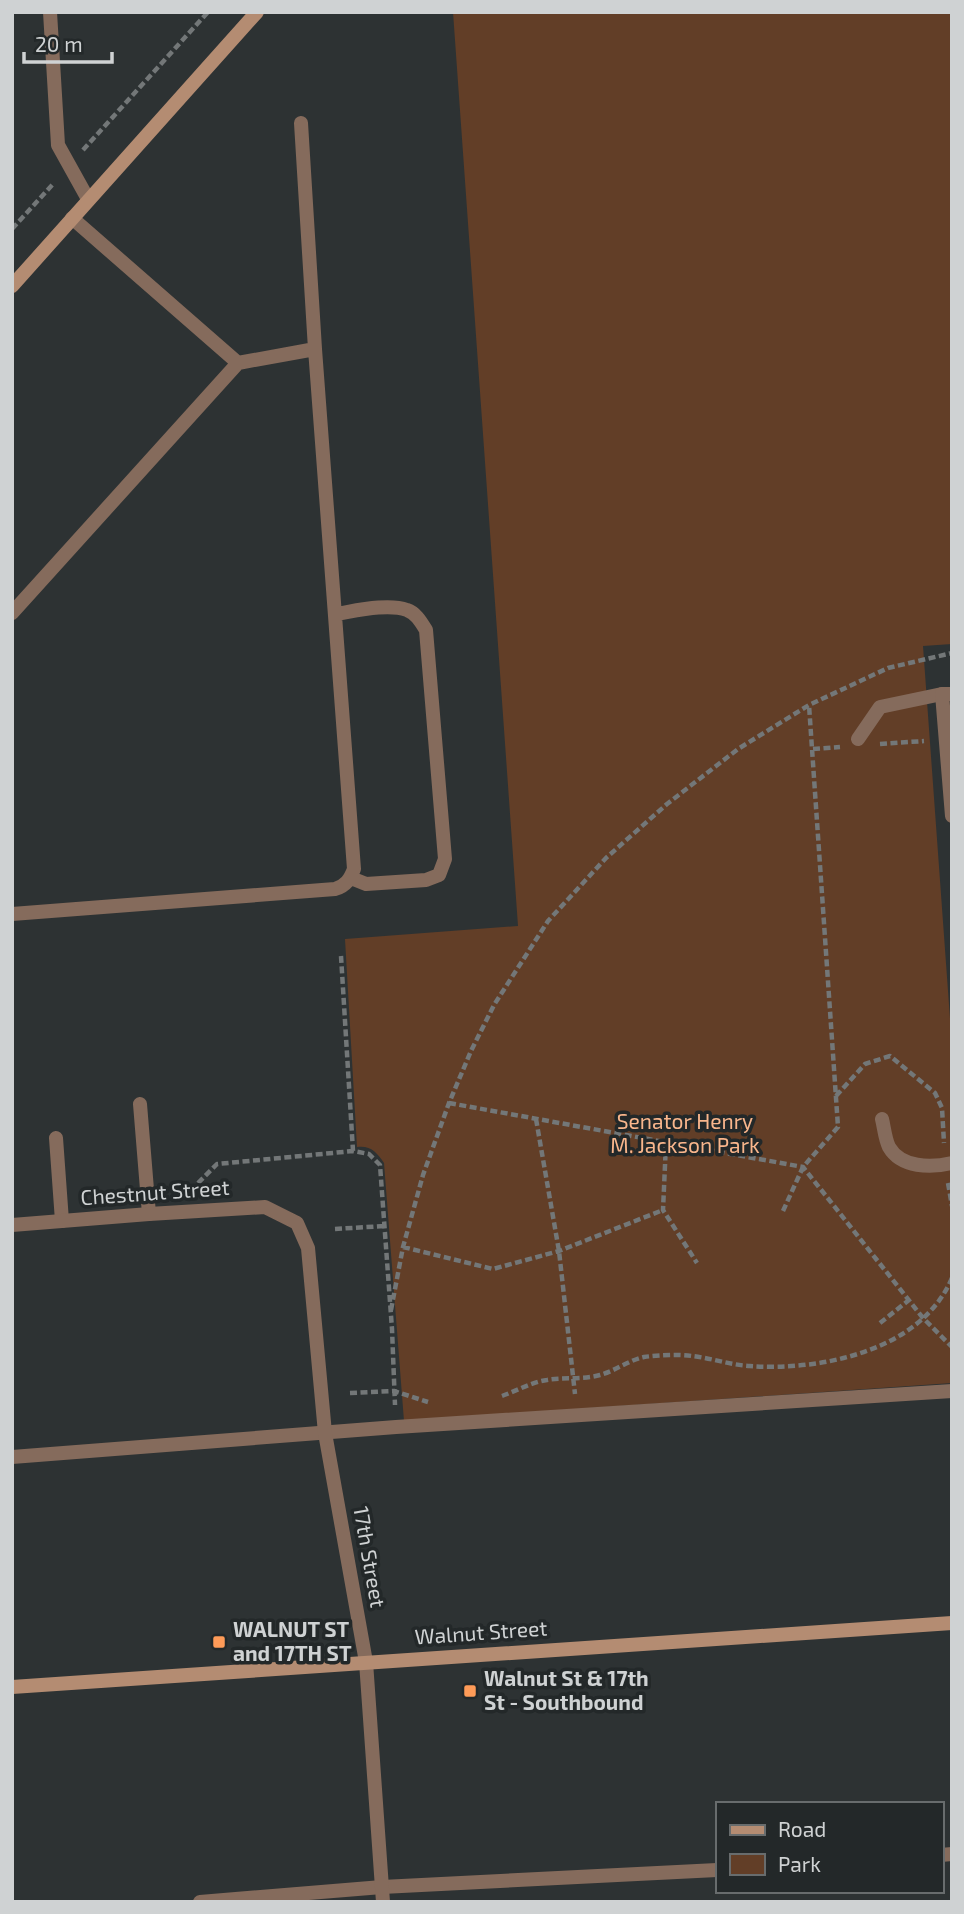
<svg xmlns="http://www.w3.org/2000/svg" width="964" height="1914" font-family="'Exo 2',sans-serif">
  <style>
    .green { fill: #623e27 }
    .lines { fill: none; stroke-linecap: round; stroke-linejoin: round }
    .path { stroke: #737778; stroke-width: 4.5; stroke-dasharray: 7 3.5; stroke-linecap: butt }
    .lane { stroke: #856b5c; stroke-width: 14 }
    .street { stroke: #856b5c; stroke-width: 14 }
    .secondary { stroke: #b48c72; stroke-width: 14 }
    .poi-dot { fill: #fe9b58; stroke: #232829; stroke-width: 2.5 }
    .labels { text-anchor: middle; stroke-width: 7; stroke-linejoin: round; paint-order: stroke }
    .park-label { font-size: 21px; fill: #f9b68c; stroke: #232829 }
    .street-label { font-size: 21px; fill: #cfd2d3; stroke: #232829 }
    .poi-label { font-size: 21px; font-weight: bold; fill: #cfd2d3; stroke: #232829; text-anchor: start }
  </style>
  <rect width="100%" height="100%" fill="#2d3233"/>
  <path class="green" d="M453 12H952V644L923 646 952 1046V1383L404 1421 384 1163C377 1152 370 1145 357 1147L345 939 518 926Z"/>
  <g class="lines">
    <path class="path" d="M83 150 208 12
      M12 229 54 183
      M880 744 924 741
      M813 749 840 747
      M341 956 353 1151
      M836 1096 865 1064 890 1056 935 1093 942 1108 944 1143
      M449 1103 803 1167 923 1318 952 1347
      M536 1119 559 1251 575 1394
      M666 1143 663 1210 697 1263
      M198 1183 217 1164 353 1151 369 1154 380 1165 392 1329 395 1405
      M948 1183 952 1206
      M783 1211 803 1167 838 1127 809 705
      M335 1229 384 1226
      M403 1247 493 1269 559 1251 663 1210
      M391 1310 403 1247 423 1175 449 1103 471 1051 494 1005 548 921 606 858 667 804 738 749 809 705 888 668 952 653
      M880 1323 909 1300
      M350 1393 394 1391 428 1402
      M502 1396C516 1391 532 1382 547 1380 564 1377 583 1380 600 1375 615 1371 629 1360 644 1357 659 1355 678 1354 692 1356 711 1358 730 1365 750 1366 821 1371 921 1351 952 1278"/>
    <path class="lane" d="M858 739 880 707 942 694
      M140 1104 149 1214
      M882 1119C884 1127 885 1139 889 1147 901 1168 931 1168 952 1163
      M56 1138 62 1221
      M12 1457 396 1427 952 1391
      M941 1855 952 1854
      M200 1902 382 1887 717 1870"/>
    <path class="street" d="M50 12 58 145 88 199
      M301 123 315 349
      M72 218 238 363
      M12 613 238 363 315 349 354 869C350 879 346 886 335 889L12 914
      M335 614C355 611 388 603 407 610 416 613 421 622 426 630L445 859 439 875 426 880 366 884 351 878
      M952 694H942L952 816
      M12 1225 149 1214 265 1207 297 1223 308 1248 325 1433 366 1662 383 1902"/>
    <path class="secondary" d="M12 286 257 12
      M12 1687 952 1623"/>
  </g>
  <g class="poi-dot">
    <rect x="212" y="1635" width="14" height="14" rx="3.5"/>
    <rect x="463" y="1684" width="14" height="14" rx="3.5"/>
  </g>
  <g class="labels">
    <g class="park-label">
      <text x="685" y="1129">Senator Henry<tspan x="685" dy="24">M. Jackson Park</tspan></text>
    </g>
    <g class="street-label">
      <text transform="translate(155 1193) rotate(-4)" y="7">Chestnut Street</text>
      <text transform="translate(369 1557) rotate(80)" y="7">17th Street</text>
      <text transform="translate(481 1633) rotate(-4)" y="7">Walnut Street</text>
    </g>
    <g class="poi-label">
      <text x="233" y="1637">WALNUT ST<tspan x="233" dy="24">and 17TH ST</tspan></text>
      <text x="484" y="1686">Walnut St &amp; 17th<tspan x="484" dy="24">St - Southbound</tspan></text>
    </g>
  </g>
  <rect width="964" height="1914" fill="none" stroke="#cfd2d3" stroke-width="28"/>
  <rect x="716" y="1802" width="228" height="91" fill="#232829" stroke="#686c6d" stroke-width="2"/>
  <rect x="730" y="1825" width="35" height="10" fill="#b48c72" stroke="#686c6d" stroke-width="2"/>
  <text x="778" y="1837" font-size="21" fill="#cfd2d3">Road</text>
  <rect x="730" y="1854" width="35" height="21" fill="#623e27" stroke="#686c6d" stroke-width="2"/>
  <text x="778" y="1872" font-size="21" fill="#cfd2d3">Park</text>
  <path d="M24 52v10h88v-10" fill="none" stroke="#cfd2d3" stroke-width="3.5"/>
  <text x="35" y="52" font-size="21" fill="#cfd2d3" stroke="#232829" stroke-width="5" paint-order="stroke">20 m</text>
</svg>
